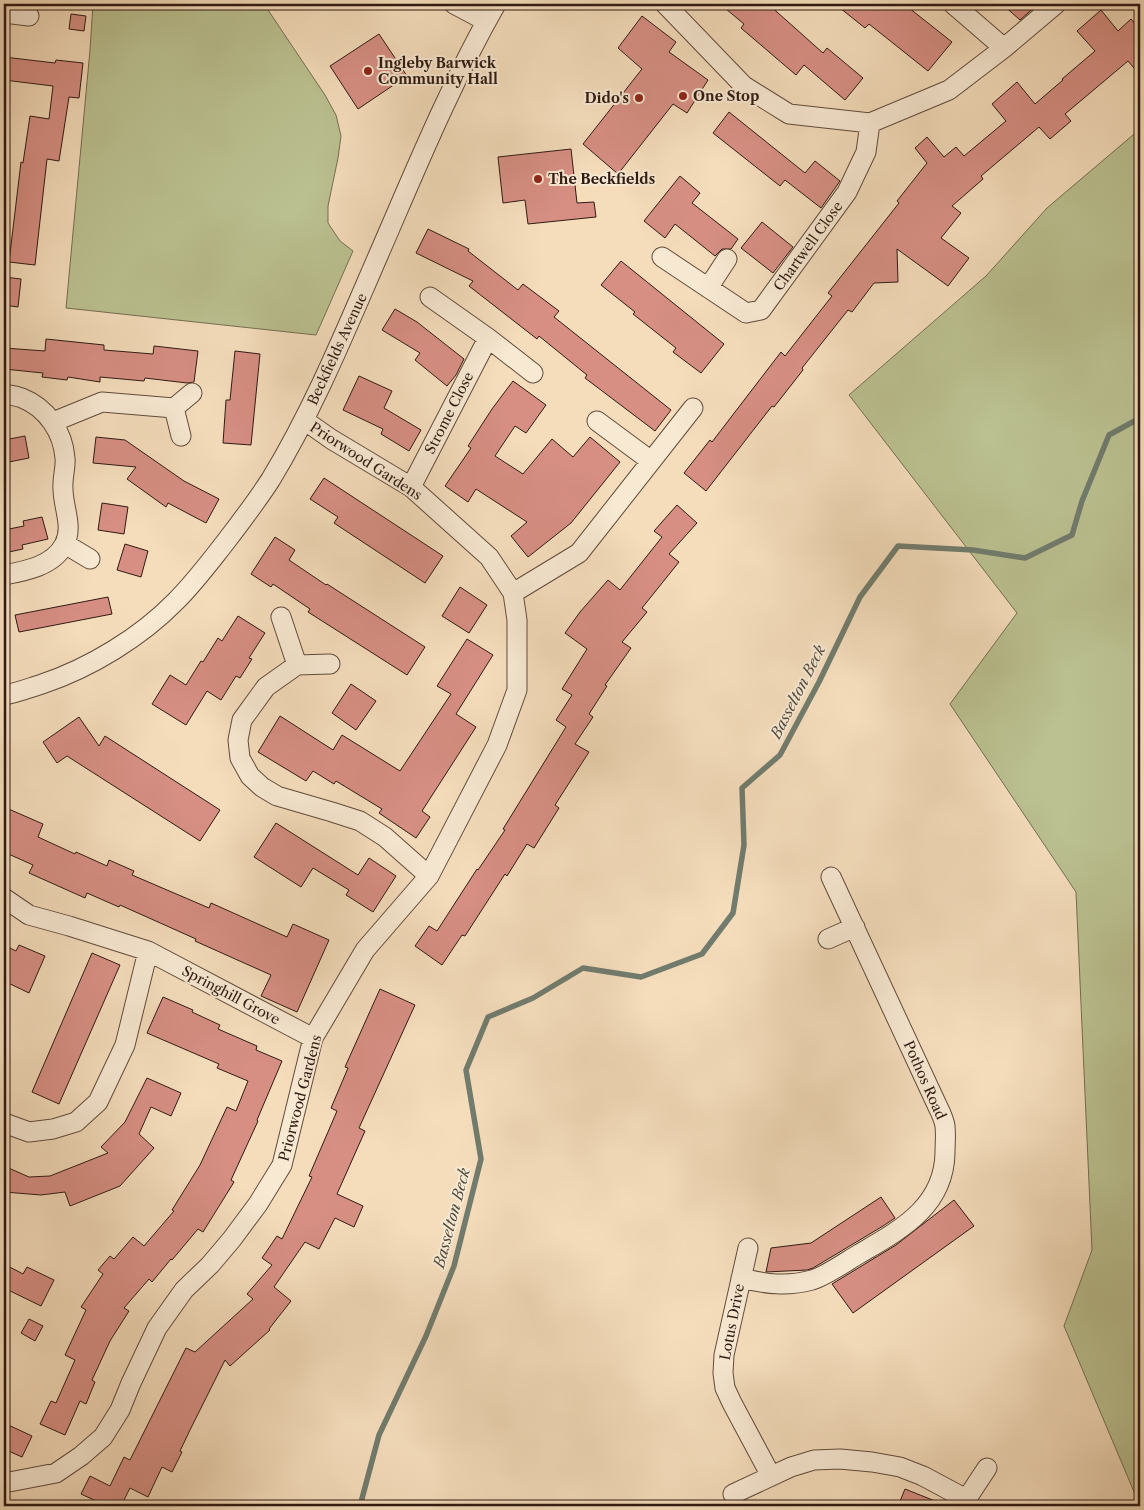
<svg xmlns="http://www.w3.org/2000/svg" width="1144" height="1510" font-family="'Libre Caslon Text',serif">
  <style>
    .green { fill: #bbc191; stroke: #756e52 }
    .lines { fill: none; stroke-linecap: round; stroke-linejoin: round }
    .stream { stroke: #717c6e; stroke-width: 5.5 }
    .building { fill: #d78f84; stroke: #2f1a12 }
    .minor-casing { stroke: #604b3c; stroke-width: 21 }
    .minor { stroke: #f8e9d3; stroke-width: 19 }
    .poi-dot { fill: #8f2418; stroke: #f8e9d3; stroke-width: 2 }
    .labels { text-anchor: middle; stroke-width: 4; stroke-linejoin: round; paint-order: stroke }
    .poi-label { font-size: 14px; font-weight: bold; fill: #2f1a12; stroke: #f8e9d3; text-anchor: start }
    .street-label { font-size: 14px; fill: #2f1a12; stroke: #f8e9d3 }
    .water-label { font-size: 15px; font-style: italic; fill: #504b40; stroke: #f8e9d3 }
  </style>
  <rect width="100%" height="100%" fill="#f5ddbc"/>
  <filter id="stains"><feTurbulence type="fractalNoise" baseFrequency=".004" numOctaves="4"/><feColorMatrix values="0 0 0 0 .2 0 0 0 0 .09 0 0 0 0 .02 0 0 0 .5 -.17"/></filter>
  <radialGradient id="worn" r=".72"><stop offset=".6" stop-color="#630" stop-opacity="0"/><stop offset="1" stop-color="#630" stop-opacity=".3"/></radialGradient>
  <path class="green" d="M93 4H264L325 95 336 115 341 136 338 158 328 206V223L340 241 353 251 316 335 66 308 90 50Z
    M1140 129V1506L1064 1326 1092 1250 1076 892 950 704 1017 613 849 395 986 276 1047 208Z"/>
  <g class="lines">
    <path class="stream" d="M360 1506 379 1435 426 1336 454 1266 481 1159 466 1070 488 1017 533 998 583 968 641 977 702 954 733 913 744 845 742 788 780 755 819 682 860 597 898 546 973 550 1025 558 1072 535 1082 501 1109 435 1140 418"/>
  </g>
  <path class="building" d="M720 4H768L823 53 827 48 863 78 845 100 804 65 796 75 741 28 744 24Z
    M835 4H904L952 42 928 71 869 24 865 28Z
    M1002 4H1038L1020 20Z
    M1101 10 1118 31 1131 19 1140 30V75L1128 61 1065 114 1071 121 1050 139 1039 127 981 176 983 179 952 206 961 213 941 238 969 258 948 286 897 249 898 282 874 283 852 312 848 310 802 368 803 370 774 407 772 406 706 491 684 473 710 440 712 442 781 352 785 356 832 296 828 293 899 203 897 201 927 163 915 148 927 137 944 157 956 147 964 156 1006 121 992 104 1017 82 1035 104 1063 80 1062 79 1095 51 1077 31Z
    M71 14 86 16 84 31 69 29Z
    M642 16 676 42 669 52 708 80 687 113 673 104 618 174 583 144 642 69 618 48Z
    M379 34 407 76 358 109 330 66Z
    M4 57 55 63 56 60 83 63 79 98 69 97 59 161 47 159 35 265 9 262 21 162 23 163 30 116 49 119 53 86 4 80Z
    M729 112 805 173 815 161 840 181 821 208 785 180 780 186 713 133Z
    M571 149 577 203 594 202 596 217 528 224 525 200 503 203 498 157Z
    M680 176 700 193 692 203 738 239 731 249H722L715 256 675 224 665 238 644 221Z
    M762 222 793 247 773 273 741 248Z
    M428 229 469 249 468 251 518 290 523 284 559 311 554 317 671 410 655 431 585 378 587 375 539 336 537 339 469 286 473 281 416 253Z
    M621 261 724 344 701 373 673 352 676 348 633 314 635 312 601 285Z
    M4 277 21 279 18 307 4 305Z
    M395 309 417 322 464 359 456 375 447 386 415 360 420 353 382 330Z
    M46 339 104 345V350L153 354 154 346 198 351 194 382 187 383 145 378 144 381 100 377V382L68 377 67 380 42 377 43 373 4 369V348L45 351Z
    M235 351 260 354 251 445 223 443 226 400H230Z
    M359 376 392 391 384 408 421 430 409 451 381 434 383 429 343 410Z
    M513 381 546 405 526 433 515 426 495 456 523 474 552 439 573 457 590 437 620 462 571 523 528 557 511 536 527 522 476 489 468 502 445 486 471 448 468 446 492 409Z
    M25 436 29 458 4 463V440Z
    M96 437 125 440 184 481 219 499 206 523 168 503 166 507 127 479 136 467 93 463Z
    M324 478 443 556 425 583 334 523 338 517 310 499Z
    M102 503 128 507 124 534 98 530Z
    M677 505 697 523 669 554 679 562 642 608 647 612 622 642 631 648 605 685 607 686 589 714 593 717 575 744 589 752 555 805 559 808 534 848 527 844 507 876 505 874 465 936 462 935 442 965 415 946 429 926 437 931 477 869 478 870 505 830 503 829 566 727 556 720 572 695 562 689 587 649 565 633 580 612 608 580 620 590 662 537 654 531Z
    M42 517 48 539 22 545 23 549 4 553V530L24 526 23 521Z
    M275 537 295 550 289 560 326 585 327 584 425 647 407 675 308 612 310 609 273 584 271 587 251 574Z
    M125 544 148 551 141 577 117 570Z
    M460 587 487 605 469 633 442 616Z
    M108 597 112 614 19 632 15 615Z
    M238 616 265 633 249 658 252 659 240 678 236 676 221 700 207 691 186 725 152 704 170 675 186 685 201 661 203 662 218 638 222 641Z
    M467 639 493 655 456 714 476 727 422 811 430 817 416 838 379 813 382 809 336 781 334 784 313 771 306 781 258 752 280 716 333 750 342 735 400 771 451 694 437 686Z
    M351 684 376 701 356 730 332 713Z
    M79 717 99 746 105 736 220 810 200 841 67 756 57 763 43 742Z
    M4 807 43 824 38 837 75 854 76 852 107 866 109 860 134 871 132 875 209 908 211 903 287 937 293 924 329 940 297 1012 261 996 271 975 195 941 196 939 120 905 119 907 87 893 85 898 29 873 33 865 4 852Z
    M276 823 358 875 369 858 396 876 373 912 346 895 349 890 313 868 301 887 254 857Z
    M4 945 16 951 19 945 45 956 29 993 4 981Z
    M92 953 120 965 59 1104 32 1092Z
    M380 989 415 1005 359 1128 365 1131 337 1194 363 1206 354 1227 335 1218 319 1249 305 1242 274 1287 291 1301 269 1329 270 1330 230 1366 225 1360 190 1430 180 1451 182 1452 172 1472 162 1467 148 1497 130 1488 121 1506H107L81 1494 90 1476 110 1486 124 1457 130 1460 186 1348 195 1352 253 1299 247 1294 272 1265 262 1258 277 1236 282 1239 312 1177 309 1176 337 1111 331 1108 348 1068 345 1067Z
    M163 997 193 1010 192 1012 220 1025 218 1029 257 1046 256 1050 282 1061 257 1120 258 1121 231 1180 234 1182 203 1232 198 1229 172 1260 171 1259 152 1282 149 1279 124 1308 129 1311 110 1341 92 1380 95 1382 86 1404 80 1401 65 1435 40 1424 51 1401 56 1403 75 1360 65 1355 86 1310 81 1307 103 1274 98 1270 110 1256 114 1259 133 1237 144 1246 174 1211 172 1210 200 1165 227 1107 236 1111 248 1081 217 1068 219 1064 147 1033Z
    M147 1078 181 1093 171 1116 151 1107 139 1134 154 1148 120 1186 70 1206 65 1192 41 1195 4 1192V1166L29 1177 50 1176 108 1153 101 1147 125 1122Z
    M881 1197 895 1218 883 1226 813 1268 807 1270 766 1272 771 1248 811 1243Z
    M954 1200 974 1226 853 1313 832 1284 896 1245Z
    M4 1264 23 1274 27 1267 54 1280 41 1306 4 1288Z
    M29 1319 43 1326 35 1341 21 1333Z
    M4 1423 32 1436 22 1457 4 1449Z
    M905 1489 945 1505V1506H898Z"/>
  <g class="lines">
    <g class="minor-casing">
      <path id="minor" d="M454 4 486 21
        M665 4 744 86 789 114 870 123 949 90 1004 48 1056 4
        M953 4 1004 48
        M4 13 29 16
        M662 257 746 313 761 310 847 192 866 152 870 123
        M708 288 727 259
        M430 297 488 338
        M4 394C10 395 17 396 22 398 47 408 63 432 65 458 66 468 62 478 63 489 63 508 74 527 64 545 53 566 25 571 4 575
        M174 408 192 393
        M597 421 651 461
        M53 422 102 402 174 408 181 436
        M411 487 488 338 533 373
        M65 544 90 559
        M513 593 579 553 693 408
        M281 617 297 665
        M330 664 297 665 266 687 242 720 238 740 240 758 250 776 262 787 277 796 332 812 360 821 385 837 429 876
        M4 695C17 693 29 688 42 684 90 668 141 637 176 601 194 583 209 563 224 544 240 523 257 501 271 479 314 408 345 332 378 256 415 171 450 85 496 4
        M4 898 29 915 69 926 148 951 313 1038
        M828 939 855 927
        M4 1123 29 1132 53 1129 76 1122 98 1102 125 1045 148 951
        M748 1248 724 1355 723 1373 725 1388 732 1403 771 1476
        M741 1278C766 1284 787 1287 812 1280 824 1277 847 1261 859 1254 900 1230 944 1207 945 1153 945 1144 946 1135 945 1126 944 1119 940 1111 937 1105L831 877
        M4 1483 56 1473 81 1456 103 1437 120 1410 131 1383 157 1328 184 1290 210 1265 232 1239 258 1204 282 1165 313 1038 365 950 429 876 497 745 517 690V620L513 593 489 557 411 487 331 439 304 420
        M733 1494 791 1467 814 1460 840 1459 872 1462 900 1467 923 1476 966 1499
        M962 1506 987 1468"/>
    </g>
    <use href="#minor" class="minor"/>
  </g>
  <g class="poi-dot">
    <circle cx="368" cy="71" r="5"/>
    <circle cx="683" cy="96" r="5"/>
    <circle cx="639" cy="98" r="5"/>
    <circle cx="538" cy="179" r="5"/>
  </g>
  <g class="labels">
    <g class="poi-label">
      <text x="378" y="68">Ingleby Barwick<tspan x="378" dy="16">Community Hall</tspan></text>
      <text x="693" y="101">One Stop</text>
      <text x="629" y="103" text-anchor="end">Dido's</text>
      <text x="548" y="184">The Beckfields</text>
    </g>
    <g class="street-label">
      <text transform="translate(808 246) rotate(-54)" y="5">Chartwell Close</text>
      <text transform="translate(337 349) rotate(-65)" y="5">Beckfields Avenue</text>
      <text transform="translate(449 413) rotate(-63)" y="5">Strome Close</text>
      <text transform="translate(366 461) rotate(33)" y="5">Priorwood Gardens</text>
      <text transform="translate(231 995) rotate(28)" y="5">Springhill Grove</text>
      <text transform="translate(925 1080) rotate(66)" y="5">Pothos Road</text>
      <text transform="translate(300 1098) rotate(-75)" y="5">Priorwood Gardens</text>
      <text transform="translate(732 1322) rotate(-79)" y="5">Lotus Drive</text>
    </g>
    <g class="water-label">
      <text transform="translate(798 692) rotate(-63)" y="5">Basselton Beck</text>
      <text transform="translate(452 1218) rotate(-75)" y="5">Basselton Beck</text>
    </g>
  </g>
  <rect width="1144" height="1510" fill="none" stroke="#f5ddbc" stroke-width="20"/>
  <rect x="5" y="5" width="1134" height="1500" fill="none" stroke="#2f1a12" stroke-width="2.5"/>
  <rect x="10" y="10" width="1124" height="1490" fill="none" stroke="#2f1a12"/>
  <rect width="100%" height="100%" filter="url(#stains)"/>
  <rect width="100%" height="100%" fill="url(#worn)"/>
</svg>
